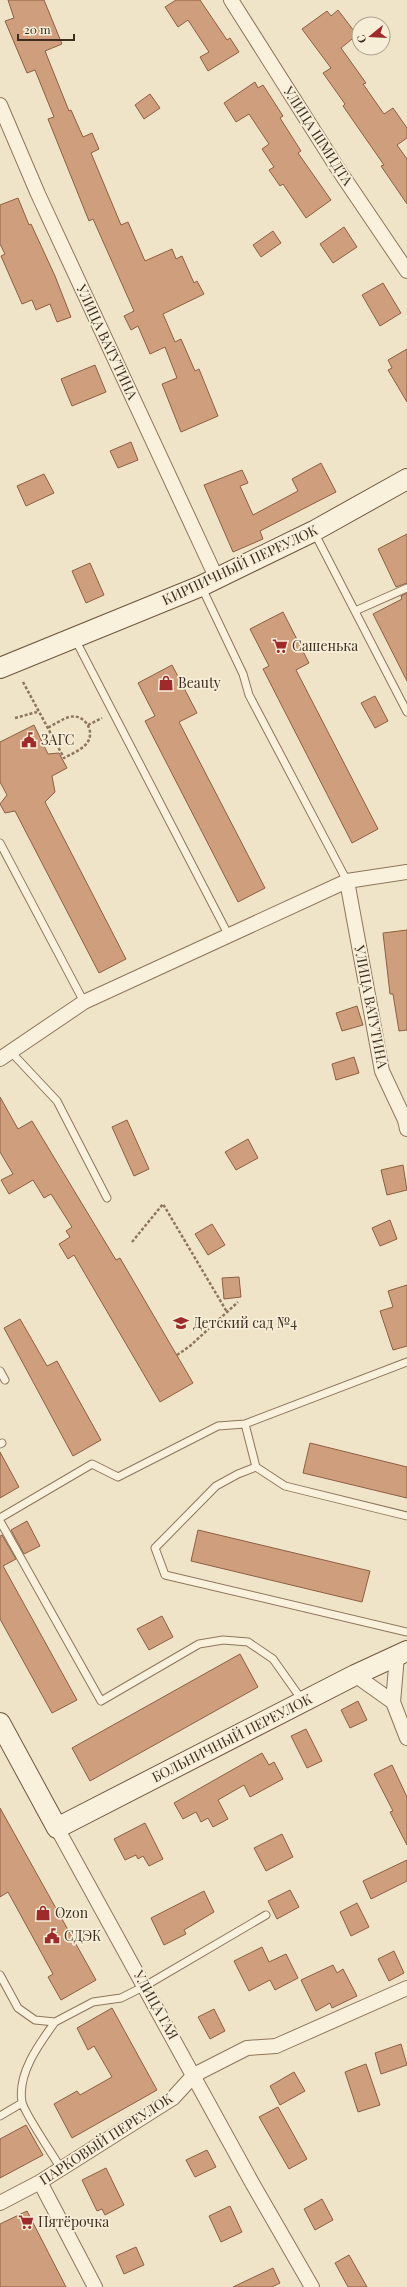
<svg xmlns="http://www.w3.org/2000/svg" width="407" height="2287" font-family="'Playfair Display',serif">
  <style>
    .building { fill: #cf9f7d; stroke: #8d5f41 }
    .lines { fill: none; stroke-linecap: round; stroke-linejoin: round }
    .lane-casing { stroke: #8d765c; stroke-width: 9 }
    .street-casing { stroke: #8d765c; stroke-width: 16 }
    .secondary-casing { stroke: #6f573f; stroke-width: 22 }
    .path { stroke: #8d765c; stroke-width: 2.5; stroke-dasharray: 3 2; stroke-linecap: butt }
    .lane { stroke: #faf1dc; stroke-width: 7 }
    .street { stroke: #faf1dc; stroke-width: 14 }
    .secondary { stroke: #faf1dc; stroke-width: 20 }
    .labels { text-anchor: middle; stroke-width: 3.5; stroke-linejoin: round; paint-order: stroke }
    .street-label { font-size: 14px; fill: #3d2e20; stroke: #f7eed8 }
    .poi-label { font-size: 14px; fill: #3d2e20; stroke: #f7eed8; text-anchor: start }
  </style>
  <rect width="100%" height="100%" fill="#f0e4c8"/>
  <path class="building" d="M8 0H44L62 44 45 51 69 111 71 110 83 137 92 133 99 149 91 153 121 225 128 222 145 261 172 249 176 259 182 256 194 283 197 281 204 294 163 314 175 342 181 339 195 371 199 369 218 416 181 432 162 384 177 378 165 347 150 354 138 326 131 330 124 316 134 311 93 219 89 221 48 119 54 117 35 70 27 73 5 21 14 18Z
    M176 0H200L227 40 230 38 239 52 208 71 200 57 209 52 188 20 178 27 165 7Z
    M338 10 357 35 341 48 366 83 363 84 384 114 393 108 407 128V138L397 145 407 159V204L381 166 384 165 343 106 345 104 323 73 331 68 302 29 327 11 331 16Z
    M255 82 258 88 263 85 283 116 280 118 301 151 298 153 331 200 306 218 283 184 280 186 269 170 274 167 262 149 269 144 249 114 236 122 224 103Z
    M150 94 160 108 144 119 135 105Z
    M18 198 29 225 31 224 55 276 71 317 57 322 50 304 36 310 32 300 22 304 1 256 5 254 0 244V205Z
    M344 227 357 247 333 263 320 244Z
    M273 231 281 243 261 257 253 245Z
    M383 283 401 313 380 326 362 295Z
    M407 349V402L388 370 392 368 388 360Z
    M95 365 106 392 72 406 61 379Z
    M131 442 138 460 118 468 110 451Z
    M321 463 336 492 260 531 263 539 233 552 204 485 242 470 248 483 240 486 253 515 298 491 292 479Z
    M44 474 54 493 26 506 17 486Z
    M407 534V583L396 587 378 549Z
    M90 563 104 595 86 603 72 571Z
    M407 593V681L373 614 402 599 401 596Z
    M283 612 309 663 296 670 378 829 352 843 263 669 269 666 250 629Z
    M172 665 197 713 179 722 265 888 238 902 145 721 155 716 138 683Z
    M375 696 388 721 375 728 361 703Z
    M34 725 48 754 59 753 67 768 52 776 55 792 45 802 126 959 99 973 15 811 5 813 0 804 7 795 0 782V742Z
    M407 930V1030L399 1031 393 994H390L383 933Z
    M357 1006 363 1025 342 1031 336 1013Z
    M354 1057 359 1073 336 1080 332 1064Z
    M0 1097 18 1129 32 1121 116 1260 120 1258 193 1383 160 1402 74 1255 68 1259 59 1244 70 1237 66 1231 72 1227 51 1194 44 1198 33 1180 9 1194 1 1180 13 1174 0 1152Z
    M127 1120 149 1169 134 1176 112 1127Z
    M248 1139 258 1158 236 1170 225 1152Z
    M403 1165 407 1190 387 1195 381 1170Z
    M390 1220 397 1239 380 1246 372 1228Z
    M212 1224 225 1245 208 1255 195 1234Z
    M239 1277 241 1297 224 1299 222 1278Z
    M407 1285V1346L393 1350 380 1311 393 1307 388 1291Z
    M20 1319 47 1366 57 1361 101 1440 73 1456 4 1328Z
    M310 1443 407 1467V1498L303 1473Z
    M0 1452 19 1487 0 1498Z
    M27 1521 40 1546 24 1554 11 1530Z
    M198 1530 370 1571 362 1602 191 1561Z
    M2 1535 16 1559 3 1566 77 1700 52 1713 0 1619V1536Z
    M162 1616 173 1637 149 1650 137 1629Z
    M240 1654 258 1687 90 1781 72 1748Z
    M358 1701 367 1720 350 1728 341 1710Z
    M306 1729 322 1761 307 1768 291 1736Z
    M262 1753 269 1765 274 1762 283 1779 250 1797 244 1785 218 1800 228 1819 213 1827 208 1818 201 1822 196 1812 183 1819 174 1803Z
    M392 1765 407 1797V1845L390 1812 393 1811 374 1774Z
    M0 1808 96 1980 61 2000 48 1977 53 1974 8 1892 0 1897Z
    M145 1823 163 1859 149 1866 143 1856 138 1859 136 1855 125 1860 114 1839Z
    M282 1834 293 1857 266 1871 254 1848Z
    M407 1860V1881L371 1899 363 1881Z
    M290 1890 299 1907 277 1919 268 1901Z
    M204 1891 214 1912 184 1930 186 1934 164 1945 151 1918Z
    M357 1903 369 1927 351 1936 340 1912Z
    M262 1947 269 1962 286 1954 298 1978 275 1990 270 1980 249 1991 234 1961Z
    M394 1951 404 1973 389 1981 378 1959Z
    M333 1965 337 1973 343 1969 357 1996 332 2008 330 2003 316 2011 301 1980Z
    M112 2008 157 2090 72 2138 54 2104 77 2091 80 2095 112 2077 94 2046 88 2050 77 2028Z
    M214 2009 225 2031 210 2039 198 2017Z
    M401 2044 407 2065 381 2074 375 2053Z
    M366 2064 380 2105 358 2112 345 2072Z
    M294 2072 305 2091 280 2105 270 2086Z
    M278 2107 307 2159 289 2169 259 2117Z
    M26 2125 43 2155 0 2178V2139Z
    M207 2150 216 2167 195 2177 186 2160Z
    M106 2168 124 2205 105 2215 102 2209 97 2211 82 2180Z
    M322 2199 333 2220 315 2230 304 2209Z
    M230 2206 242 2232 221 2242 209 2216Z
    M27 2211 66 2287H0V2224Z
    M136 2247 144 2265 124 2274 116 2256Z
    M349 2255 367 2287H348L335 2263Z
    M273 2268 280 2283 272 2287H233Z"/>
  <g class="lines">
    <g class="lane-casing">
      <path id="lane" d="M314 532 407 712
        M202 588 243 674 249 695 347 881
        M355 611 407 588
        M75 639 229 936
        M0 843 84 1002
        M11 1052 57 1101 107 1198
        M0 1371 5 1380
        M245 1424 256 1467
        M0 1444 2 1443
        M407 1516 285 1486 256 1467 238 1474 216 1486 155 1548 165 1575 407 1632
        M0 1518 92 1464 118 1477 218 1426 245 1424 407 1362
        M0 1521 101 1701 199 1644 223 1640 248 1642 273 1659 302 1700
        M0 1975 18 2008 35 2020 55 2022 93 2002 121 1998 145 1986 266 1915
        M55 2022C39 2044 17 2074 22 2102 24 2113 54 2156 61 2169
        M0 2116 22 2103"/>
    </g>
    <g class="street-casing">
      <path id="street" d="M231 0 338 169 407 271
        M0 105 38 194 217 579
        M347 881 382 1071 405 1120 407 1129
        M0 1059 84 1002 347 881 407 872
        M397 1656 393 1702 407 1738
        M355 1675 393 1702
        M57 1828 251 2181 312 2287
        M40 2182 95 2287
        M0 2203 40 2182 173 2098 194 2075 247 2048 276 2046 407 1988"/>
    </g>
    <g class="secondary-casing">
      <path id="secondary" d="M0 668 201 586 314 531 407 479
        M0 1723 57 1828 355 1675 407 1651"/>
    </g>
    <path class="path" d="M23 682 64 758C71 754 82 750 87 743 96 731 84 713 69 717 62 719 54 725 47 728
      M15 718 37 712
      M88 725 102 718
      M132 1242 163 1204 227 1312
      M177 1355 190 1346 238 1302"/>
    <use href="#lane" class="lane"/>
    <use href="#street" class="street"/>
    <use href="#secondary" class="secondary"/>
  </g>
  <defs>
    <g id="supermarket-bare" transform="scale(1.2)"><path d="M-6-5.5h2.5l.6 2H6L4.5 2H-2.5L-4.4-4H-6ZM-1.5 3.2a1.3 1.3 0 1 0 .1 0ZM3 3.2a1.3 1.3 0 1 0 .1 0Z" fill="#9e2a2b" stroke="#f7eed8" stroke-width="2.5" paint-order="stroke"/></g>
    <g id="shop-bare" transform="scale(1.2)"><path d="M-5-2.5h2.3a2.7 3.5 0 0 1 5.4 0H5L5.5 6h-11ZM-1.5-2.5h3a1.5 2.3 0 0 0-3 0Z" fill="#9e2a2b" stroke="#f7eed8" stroke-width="2.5" paint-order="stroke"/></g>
    <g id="civic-bare" transform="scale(1.2)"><path d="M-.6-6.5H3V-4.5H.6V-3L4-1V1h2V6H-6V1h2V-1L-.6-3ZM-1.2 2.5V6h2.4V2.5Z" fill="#9e2a2b" stroke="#f7eed8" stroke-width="2.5" paint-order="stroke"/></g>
    <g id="school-bare" transform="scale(1.2)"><path d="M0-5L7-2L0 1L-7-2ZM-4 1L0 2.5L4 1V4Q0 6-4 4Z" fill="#9e2a2b" stroke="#f7eed8" stroke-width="2.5" paint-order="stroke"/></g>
  </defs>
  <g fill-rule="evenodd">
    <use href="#supermarket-bare" x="280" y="646"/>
    <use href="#shop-bare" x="166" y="683"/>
    <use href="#civic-bare" x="29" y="740"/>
    <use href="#school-bare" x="181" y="1323"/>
    <use href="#shop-bare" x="43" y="1913"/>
    <use href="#civic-bare" x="52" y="1936"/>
    <use href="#supermarket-bare" x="26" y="2222"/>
  </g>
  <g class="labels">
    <g class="street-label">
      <text transform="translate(318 136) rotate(57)" y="5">УЛИЦА ШМИДТА</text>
      <text transform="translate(107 342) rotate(65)" y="5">УЛИЦА ВАТУТИНА</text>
      <text transform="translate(240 565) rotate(-25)" y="5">КИРПИЧНЫЙ ПЕРЕУЛОК</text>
      <text transform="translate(371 1007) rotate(79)" y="5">УЛИЦА ВАТУТИНА</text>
      <text transform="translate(232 1738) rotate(-27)" y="5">БОЛЬНИЧНЫЙ ПЕРЕУЛОК</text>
      <text transform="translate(156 2005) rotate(61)" y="5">УЛИЦА ГАЯ</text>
      <text transform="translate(106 2139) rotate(-33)" y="5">ПАРКОВЫЙ ПЕРЕУЛОК</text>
    </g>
    <g class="poi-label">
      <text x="292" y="651">Сашенька</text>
      <text x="178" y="688">Beauty</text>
      <text x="41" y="745">ЗАГС</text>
      <text x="193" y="1328">Детский сад №4</text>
      <text x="55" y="1918">Ozon</text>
      <text x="64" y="1941">СДЭК</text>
      <text x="38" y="2227">Пятёрочка</text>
    </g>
  </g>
  <g transform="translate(371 36) rotate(252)"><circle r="19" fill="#f7eed8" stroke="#ada18e"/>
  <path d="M0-3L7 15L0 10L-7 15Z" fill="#9e2a2b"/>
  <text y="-6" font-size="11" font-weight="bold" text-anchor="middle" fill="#3d2e20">С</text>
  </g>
  <path d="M18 34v6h56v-6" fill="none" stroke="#3d2e20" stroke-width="2"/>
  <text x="24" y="34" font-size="12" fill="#3d2e20" stroke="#f7eed8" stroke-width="3" paint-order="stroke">20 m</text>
</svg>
